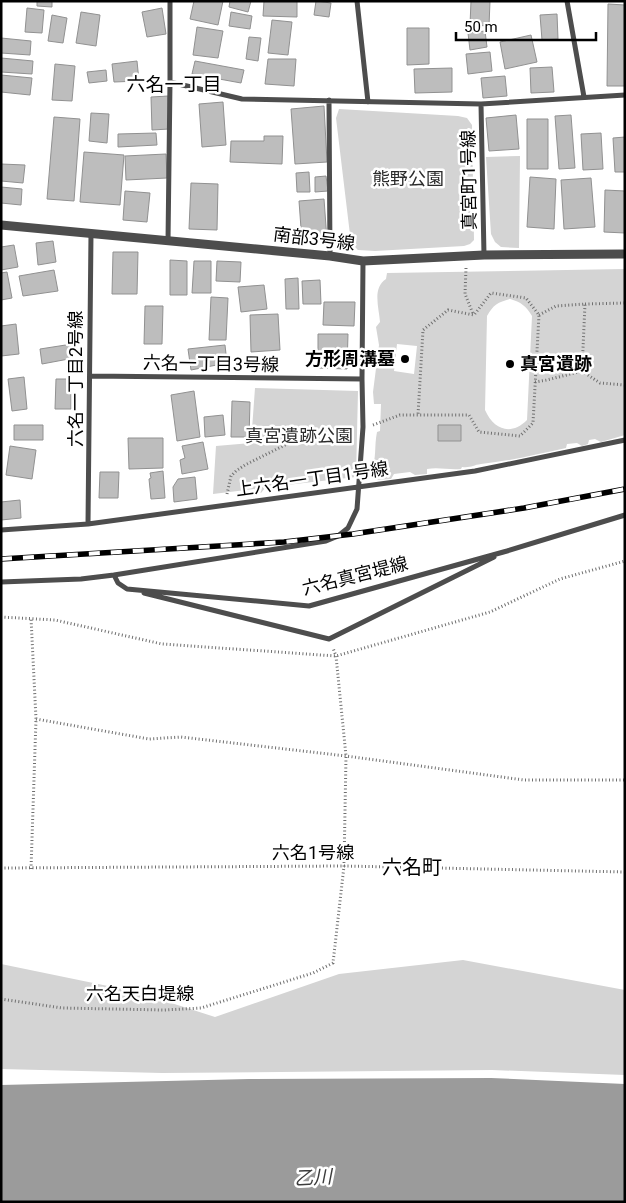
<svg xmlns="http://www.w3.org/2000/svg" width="626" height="1203" font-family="Roboto,'Noto Sans JP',sans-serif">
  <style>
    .green { fill: #d4d4d4; fill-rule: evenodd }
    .water { fill: #9b9b9b }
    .building { fill: #bdbdbd; stroke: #919191 }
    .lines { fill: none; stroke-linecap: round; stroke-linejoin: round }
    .path { stroke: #6f6f6f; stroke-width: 3; stroke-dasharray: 1 2.5; stroke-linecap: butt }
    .minor { stroke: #4d4d4d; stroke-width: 5 }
    .tertiary { stroke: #4d4d4d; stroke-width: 9 }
    .rail-casing { stroke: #000; stroke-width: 5.5 }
    .rail { stroke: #fff; stroke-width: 4; stroke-dasharray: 11; stroke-linecap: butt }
    .poi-dot { fill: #000; stroke: #fff; stroke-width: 2 }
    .labels { text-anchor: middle; stroke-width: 5; stroke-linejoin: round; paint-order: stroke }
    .park-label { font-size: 18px; fill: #2b2b2b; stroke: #fff }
    .street-label { font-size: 18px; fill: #000; stroke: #fff }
    .poi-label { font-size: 18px; font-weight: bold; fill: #000; stroke: #fff; text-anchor: end }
    .neighbourhood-label { font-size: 19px; fill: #000; stroke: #fff }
    .water-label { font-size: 19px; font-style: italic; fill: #3c3c3c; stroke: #fff }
    .quarter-label { font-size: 20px; fill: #000; stroke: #fff }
  </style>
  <rect width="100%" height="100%" fill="#fff"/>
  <path class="green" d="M339 109 458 116 467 118 472 125 474 240 470 244 464 246 375 251 358 250 351 243 336 118Z
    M520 156 519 248 501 247 495 242 491 234 486 157Z
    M625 269V435L601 442 595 439 589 440 588 444 582 446 577 443 567 444 566 448C538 454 510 461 481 464 473 465 471 468 462 467L461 469C448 470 439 467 427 469V474L415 475 410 472 394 474 391 479 375 480 371 471C377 459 374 446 377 432L380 431 381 404H374L373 392 379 345 376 327 380 322C379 308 372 288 386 279L387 273ZM510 299C521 302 526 306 532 316L527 420C511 436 494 430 485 410L487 316C493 305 498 302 510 299ZM397 344 417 346 414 374 394 371ZM438 425H461V441H438Z
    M255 388 358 391 356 477 287 485 285 489 277 490 274 487 265 488 261 493 254 489 213 494 216 446 251 443Z
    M463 960 625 990V1075L492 1070 162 1073 1 1069V964L137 992 215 1017 339 974Z"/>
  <path class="water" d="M491 1078 625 1084V1202H1V1085L249 1079Z"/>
  <path class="building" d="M37 1H52V7L37 6Z
    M194 1H223L218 25 190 19Z
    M230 1H251L248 12 229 7Z
    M264 1H297V17L263 16Z
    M316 1 331 3 329 17 314 15Z
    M471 1H490L489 26 470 25Z
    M608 4 625 5V86H607Z
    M27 8 44 10 42 33 25 32Z
    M162 8 166 34 147 37 142 12Z
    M81 12 100 15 96 46 76 43Z
    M231 12 252 16 250 29 229 26Z
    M557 14 558 39 542 40 540 15Z
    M52 15 67 18 63 43 48 41Z
    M272 20 292 22 288 55 268 53Z
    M197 27 223 31 218 58 193 55Z
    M407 28H429V64L407 65Z
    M485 31 487 47 470 50 468 33Z
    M531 35 537 62 505 69 500 42Z
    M249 37 261 38 258 61 246 59Z
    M1 38 31 41 30 55 1 53Z
    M490 52 492 71 468 74 466 54Z
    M1 58 33 61 32 74 1 72Z
    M268 59H296L294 86 265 84Z
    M137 61 139 81 114 82 112 64Z
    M195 61 244 70 241 83 192 74Z
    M55 64 75 66 72 101 52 100Z
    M552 67 554 92 531 93 530 68Z
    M452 68V92L415 93 414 69Z
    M106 70 107 81 89 83 87 72Z
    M1 75 32 78 30 95 1 92Z
    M505 76 507 96 483 98 481 78Z
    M168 96 169 129 152 130 151 97Z
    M223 102 226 145 202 147 199 104Z
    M324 106 327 162 295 164 291 109Z
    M91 113 109 114 107 143 89 141Z
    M516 115 519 149 489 151 486 118Z
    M571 115 575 168 559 169 555 116Z
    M54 117 80 119 74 201 47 199Z
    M527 119H548V169H527Z
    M156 133 157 145 118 147V134Z
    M601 133 603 169 583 170 581 134Z
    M264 136H283L282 164 230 162 231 141H264Z
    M625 137V172H615L613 138Z
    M84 152 124 155 120 205 80 202Z
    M166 154 167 178 126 180 125 156Z
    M1 164 25 165 23 183 1 181Z
    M309 172 310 192H297L296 173Z
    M326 176 328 191 315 192V177Z
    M530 177 556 179 554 229 527 227Z
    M591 178 595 227 564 229 561 180Z
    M191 183 218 184 217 230 189 229Z
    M1 187 22 189 21 205 1 203Z
    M605 190 625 191V233L604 232Z
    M125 191 150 193 147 222 123 220Z
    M324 199 327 240 302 242 299 201Z
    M53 241 56 262 38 265 36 243Z
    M14 245 18 267 1 270V247Z
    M113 252H138L137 294H112Z
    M170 260 187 261V295H170Z
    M194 261H211V293H192Z
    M217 261 241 262 240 282 216 281Z
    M54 270 58 291 23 296 19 276Z
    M7 272 12 298 1 300V273Z
    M298 278 299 309H286L285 279Z
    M320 280 321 304H303L302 281Z
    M264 285 267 309 241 312 238 287Z
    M211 297 228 298 226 340H209Z
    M324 302H355L354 326 323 325Z
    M145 306H163L162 344H144Z
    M278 314 280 350 251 352 250 315Z
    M16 324 19 354 1 356V326Z
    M318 334H348L347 369 318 368Z
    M72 344 74 358 42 364 40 349Z
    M225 345 227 363 191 370 188 349Z
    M24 377 27 409 12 411 8 379Z
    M56 379H71V409H55Z
    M194 391 200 437 177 441 171 395Z
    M232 401 250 402 249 437H231Z
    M223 415 225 435 205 437 204 417Z
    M14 425H43V440H14Z
    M438 425H461V441H438Z
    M128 438H163V468L129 469Z
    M203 442 208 469 182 474 180 460 185 458 182 446Z
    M10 446 36 450 32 479 6 475Z
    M163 471 165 498 151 499 149 479 151 478 150 473Z
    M100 472H119L118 498H99Z
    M195 477 197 499 174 502 173 487 178 479Z
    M20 500 21 518 1 520V502Z"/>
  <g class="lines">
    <path class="path" d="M466 268 465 294 473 314
      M585 304 625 303
      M539 315 556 306 585 304 582 371 600 383 625 385
      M535 382 547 380 582 371
      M373 425 400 415H469L479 432 520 436 533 423 539 315 526 298 491 293 474 315 448 310 423 330 418 415
      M227 494 231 476 236 471 245 465 293 441 353 431
      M1 617 55 620 162 644 336 656 490 612 560 579 625 561
      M36 719 149 739 181 737 346 756 524 780H625
      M1 868 344 866 625 872
      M31 869 36 719 31 618
      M1 999 62 1008 164 1010 201 1008 313 973 333 963 344 866 346 756 336 656 333 648"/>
    <path class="minor" d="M170 1V82L242 99 481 104 625 95
      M357 1 368 102
      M567 1 584 97
      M329 100 330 256
      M481 104 484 255
      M168 241 170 82
      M90 376 362 379
      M88 524 91 234
      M1 530 88 524 475 471 625 440
      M114 575 326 541 338 536 348 528 357 509 363 427 362 379 363 261
      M1 582 81 579 114 575 118 583 127 589 309 606 507 551 625 515
      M144 593 329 639 494 557"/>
    <path class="tertiary" d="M1 225 330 256 363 261 484 255 625 254"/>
    <g class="rail-casing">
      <path id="rail" d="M1 559 284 542 353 534 524 508 625 489"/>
    </g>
    <use href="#rail" class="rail"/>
  </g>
  <g class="poi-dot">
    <circle cx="405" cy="359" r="5"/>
    <circle cx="510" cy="364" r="5"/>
  </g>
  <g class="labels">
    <g class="park-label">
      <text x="408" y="185">熊野公園</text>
      <text x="299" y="442">真宮遺跡公園</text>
    </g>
    <g class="street-label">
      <text transform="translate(469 180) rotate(-91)" y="6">真宮町1号線</text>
      <text transform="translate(314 239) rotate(7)" y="6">南部3号線</text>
      <text transform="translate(211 364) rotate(1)" y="6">六名一丁目3号線</text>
      <text transform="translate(76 379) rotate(-90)" y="6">六名一丁目2号線</text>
      <text transform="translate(312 479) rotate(-8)" y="6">上六名一丁目1号線</text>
      <text transform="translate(355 576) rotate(-14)" y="6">六名真宮堤線</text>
      <text x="313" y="859">六名1号線</text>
      <text x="140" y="1000">六名天白堤線</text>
    </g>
    <g class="poi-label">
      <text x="395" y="365">方形周溝墓</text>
      <text x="520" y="370" text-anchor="start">真宮遺跡</text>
    </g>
    <g class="neighbourhood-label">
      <text x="174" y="91">六名一丁目</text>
    </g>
    <g class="water-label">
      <text transform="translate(313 1177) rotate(-3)" y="7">乙川</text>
    </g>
    <g class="quarter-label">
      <text x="412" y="874">六名町</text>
    </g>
  </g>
  <rect width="626" height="1203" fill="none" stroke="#000000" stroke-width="5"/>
  <path d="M456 32v8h140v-8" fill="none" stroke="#000000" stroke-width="2.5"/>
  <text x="464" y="32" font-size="15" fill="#000000" stroke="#ffffff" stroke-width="4" paint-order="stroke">50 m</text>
</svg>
